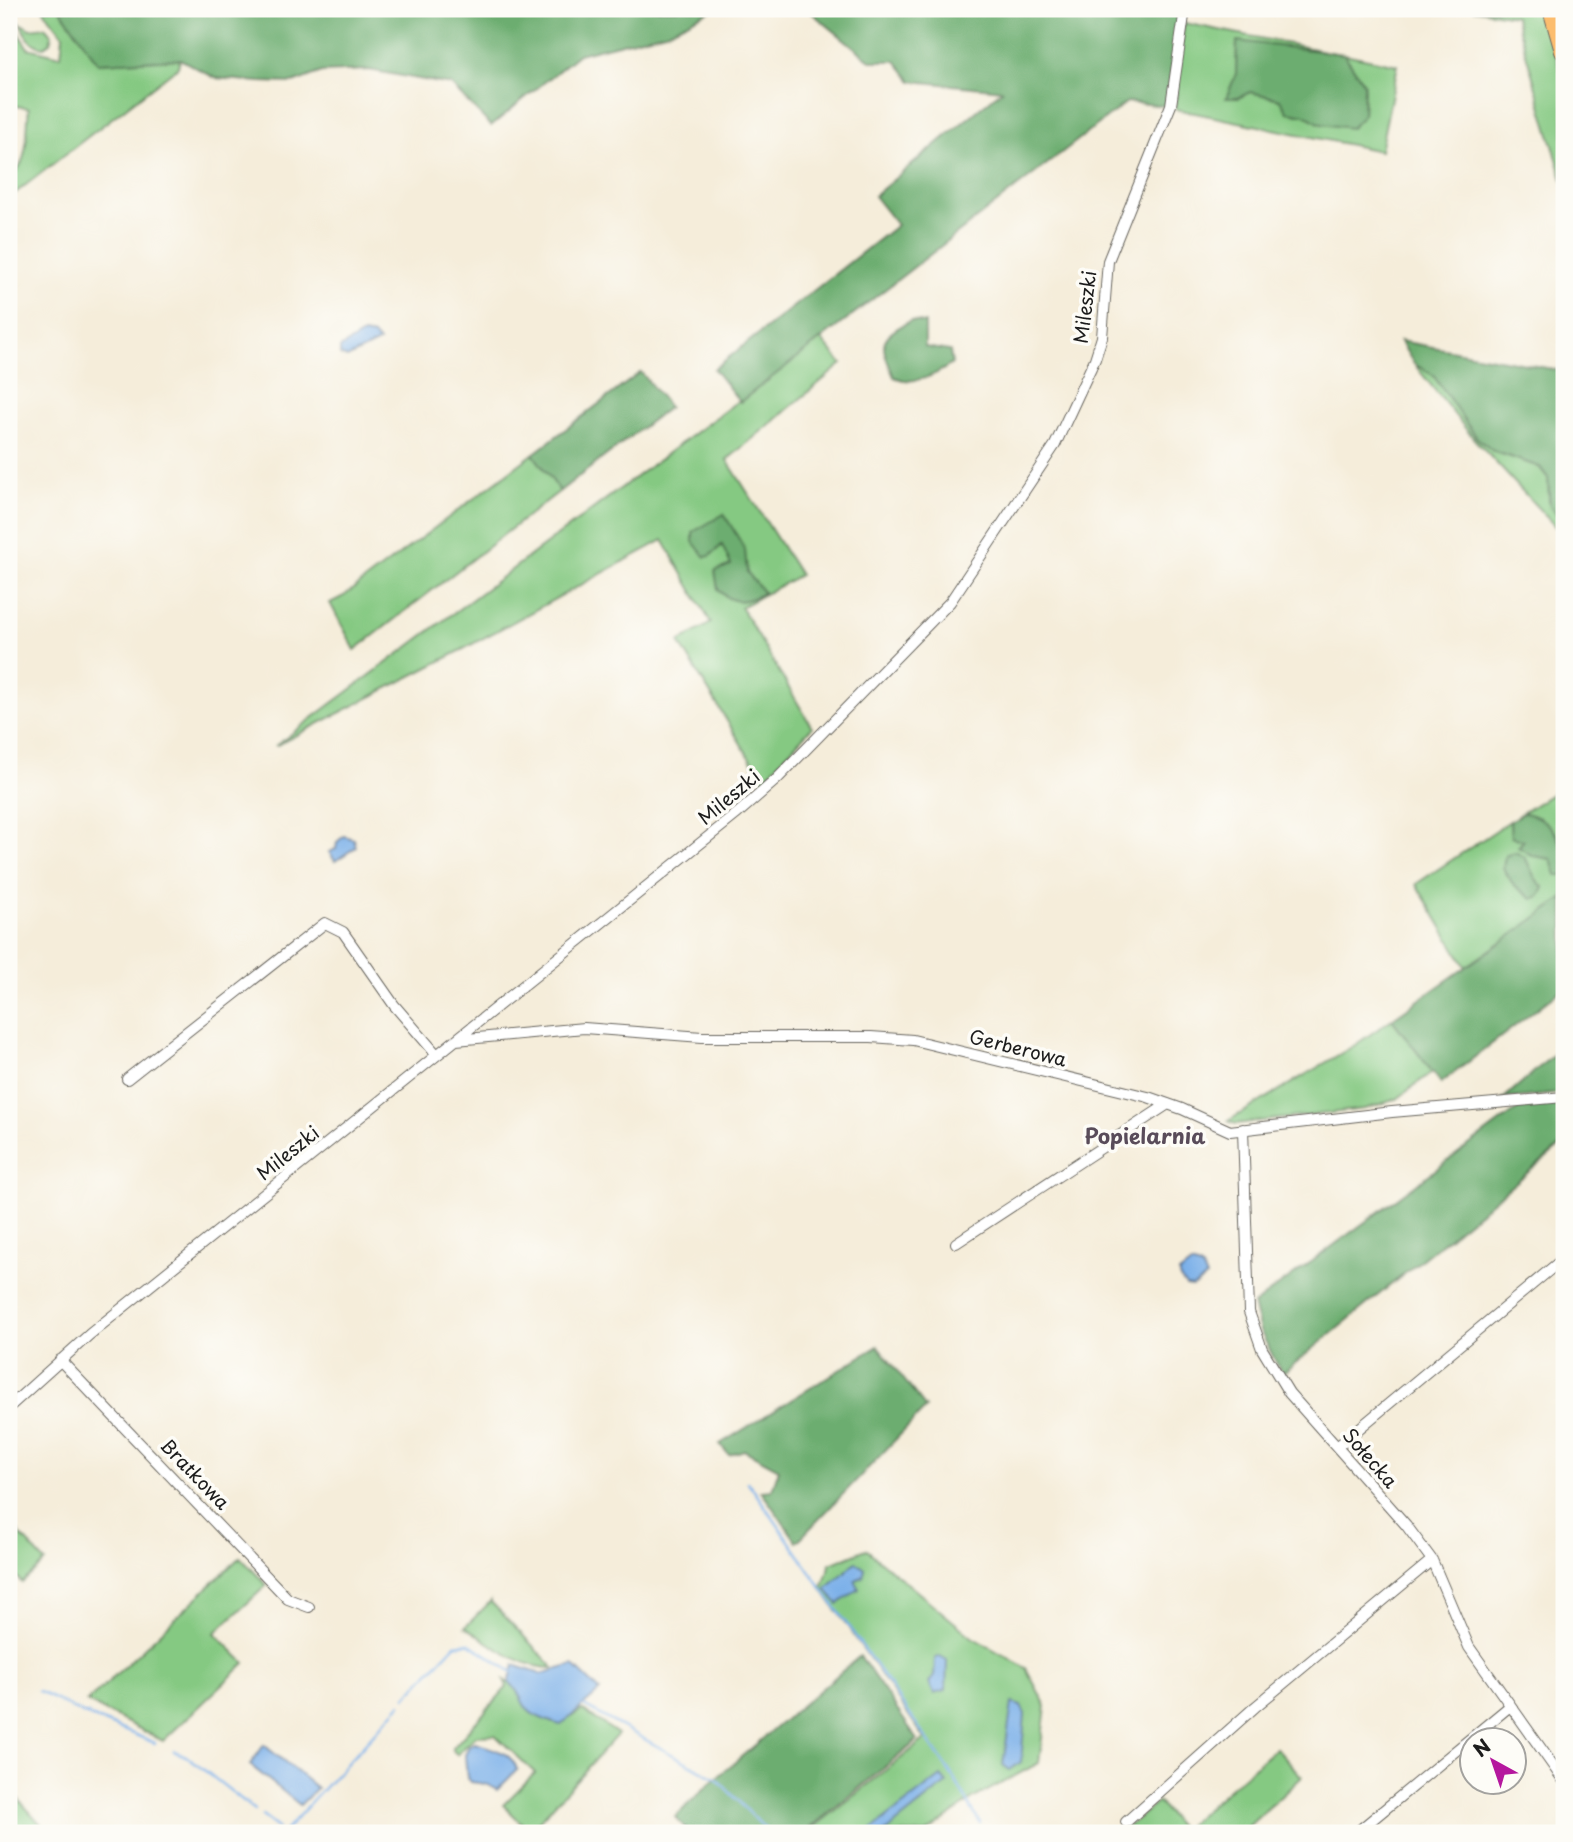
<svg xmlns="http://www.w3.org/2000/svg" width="1573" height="1842" font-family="'Playpen Sans',sans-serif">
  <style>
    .green { fill: #85c982; stroke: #50724f; stroke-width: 2 }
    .forest { fill: #6cad70; stroke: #446446; stroke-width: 2 }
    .water { fill: #7bb0e9; stroke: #4c6682; stroke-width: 2 }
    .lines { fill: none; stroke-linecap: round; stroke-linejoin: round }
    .stream { stroke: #7bb0e9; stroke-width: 2.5 }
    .street-casing { stroke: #68655e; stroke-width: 12 }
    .highway-casing { stroke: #68655e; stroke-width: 20 }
    .street { stroke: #fff; stroke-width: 10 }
    .highway { stroke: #fcbd6e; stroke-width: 18 }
    .labels { text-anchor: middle; stroke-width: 7; stroke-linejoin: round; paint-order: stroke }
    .street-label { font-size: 19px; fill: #1c1c1c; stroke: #fdfcf7 }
    .neighbourhood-label { font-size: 21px; font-weight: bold; fill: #594c5a; stroke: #fdfcf7 }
  </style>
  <rect width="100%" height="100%" fill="#fdfcf7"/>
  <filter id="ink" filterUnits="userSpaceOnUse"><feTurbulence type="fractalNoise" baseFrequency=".0143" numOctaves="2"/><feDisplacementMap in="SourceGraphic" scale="14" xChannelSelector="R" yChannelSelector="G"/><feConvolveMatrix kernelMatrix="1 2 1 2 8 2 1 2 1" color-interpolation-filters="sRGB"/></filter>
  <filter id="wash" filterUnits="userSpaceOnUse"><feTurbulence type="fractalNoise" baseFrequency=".00686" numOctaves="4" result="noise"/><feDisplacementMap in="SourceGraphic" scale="28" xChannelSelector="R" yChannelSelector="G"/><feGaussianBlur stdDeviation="1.57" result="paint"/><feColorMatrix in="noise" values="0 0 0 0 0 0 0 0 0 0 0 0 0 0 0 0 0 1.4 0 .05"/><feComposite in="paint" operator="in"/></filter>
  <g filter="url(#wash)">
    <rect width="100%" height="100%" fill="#f5edda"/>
    <path class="green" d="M43 9H60L98 63 180 59 178 67 9 198V177C30 168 26 128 29 108L9 105V19L28 48 61 56 63 35Z
      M1473 9H1542L1564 82V183L1515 16Z
      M20 23 30 29 45 27 52 35 50 43 44 47C31 46 25 35 20 23Z
      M1184 23 1340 54 1237 42 1236 74 1227 98H1238L1250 92 1280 99 1288 112 1305 115 1321 124 1363 116 1364 84 1344 54 1398 65 1380 151 1175 109Z
      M821 339 842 364 727 460 800 575 741 607 812 727 763 780 679 642 711 623 663 540 458 652 275 746Z
      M1414 364 1433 375 1476 437 1493 451 1539 467 1548 478 1549 502 1564 523V536L1474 439Z
      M533 454 560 491 355 650 330 603 344 596Z
      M1556 785 1564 790V851L1556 833 1524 813 1517 816 1553 793Z
      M1510 821 1511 837 1524 840 1518 847 1552 859 1564 873V898L1467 969 1416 884Z
      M1392 1019 1432 1072 1397 1099 1365 1109 1236 1124 1228 1121 1355 1045Z
      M9 1522 45 1562 22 1583 9 1568Z
      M866 1549 972 1637 1026 1668 1046 1706 1039 1763 974 1798 927 1833H807L925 1739 822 1589 830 1564Z
      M240 1557 267 1585 215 1633 245 1663 163 1741 87 1702Z
      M491 1601V1602L554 1668C519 1668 493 1645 465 1627Z
      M504 1680 517 1688 530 1712 553 1723 564 1721 582 1710 618 1734 530 1831 503 1805 535 1773 495 1735 476 1736 457 1755 452 1749 507 1687Z
      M1276 1748 1302 1777 1241 1833H1120L1158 1802 1182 1830Z
      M9 1789 49 1833H9Z"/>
    <path class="forest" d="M60 9H713L669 31 579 54 491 126 451 85 369 70 322 72 293 83 259 82 215 78 180 59 98 63Z
      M807 9H1183L1165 106 1127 102 740 402 714 369 897 225 874 196 1002 90 912 81 896 61H871Z
      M1237 41 1344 54 1364 84 1363 116 1351 128 1321 124 1305 115 1288 112 1280 99 1250 92 1238 98H1226L1236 74Z
      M911 321 925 323V347L950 351 952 364C934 376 915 386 894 377 882 347 874 338 911 321Z
      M1400 341 1564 371V523L1550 506 1548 478 1540 467 1493 451 1476 437 1433 375 1414 364Z
      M641 372 669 407 560 491 533 454Z
      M724 514 745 549 747 572 764 593C746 602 732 606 718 589L715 571 731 565 722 545 710 556 705 557 693 542V532Z
      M1564 721V790L1556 785 1559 734Z
      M1524 813C1553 817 1569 848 1563 875H1556L1551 859 1533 856 1518 847 1524 840 1511 837 1510 821Z
      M1515 852 1525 857 1535 878 1544 888 1540 896 1532 899 1513 884 1503 868 1505 856Z
      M1564 898V988L1441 1083 1392 1019Z
      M1560 1049H1564V1093L1503 1099Z
      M1564 1102V1143L1282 1374 1260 1331 1253 1305 1519 1108Z
      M878 1346 926 1408 797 1542 761 1491 772 1490 779 1469 744 1450 729 1455 720 1444Z
      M860 1656 918 1740 804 1833H690L675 1817 708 1785Z"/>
    <path class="water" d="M363 334 374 336 379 342 347 358 340 355V348Z
      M344 836 354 839 356 847 335 861 329 852 336 849 337 842Z
      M1191 1264 1202 1268 1207 1277 1193 1287 1186 1286 1179 1277V1273Z
      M856 1562 865 1569 863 1577 855 1580 859 1589 838 1604 826 1589Z
      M940 1656 947 1660 946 1690 934 1694 929 1683 934 1676 935 1659Z
      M514 1665 541 1674 573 1665 600 1691 561 1725C553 1723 535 1717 529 1711 520 1702 520 1690 509 1682Z
      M1012 1703 1021 1706 1025 1714 1021 1762 1010 1770 1003 1765Z
      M475 1743C491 1748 513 1752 517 1770L497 1790 486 1784 471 1782 467 1778 465 1755 469 1746Z
      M264 1745 317 1788 300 1805 250 1765Z
      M941 1776 947 1783 884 1833H867Z"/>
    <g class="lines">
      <path class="stream" d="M748 1482 954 1778 980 1823
        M38 1691 84 1714 155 1743
        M406 1697 455 1645 469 1643 512 1672
        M584 1706 717 1779 769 1833
        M174 1751 186 1756 255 1810
        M262 1816 278 1828
        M284 1832 401 1704
        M988 1832 990 1833"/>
    </g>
  </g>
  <g filter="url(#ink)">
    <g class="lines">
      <g class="street-casing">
        <path id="street" d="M456 1040 584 1028 702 1037H871L913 1040 1148 1097 1182 1109 1230 1131 1392 1112 1564 1097
          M127 1079 325 923 343 932 394 1005 437 1055
          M1243 1129 1249 1312 1262 1349 1289 1393 1406 1525 1432 1560 1469 1647 1564 1781
          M956 1243 1168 1104
          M60 1360 288 1599 309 1607
          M9 1407 90 1334 738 813 777 779 950 602 1055 445 1095 359 1102 337 1108 261 1171 105 1185 9
          M1338 1446 1564 1258
          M1126 1822 1255 1707 1432 1560
          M1356 1833 1510 1706"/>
      </g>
      <g class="highway-casing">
        <path id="highway" d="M1552 9 1564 51"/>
      </g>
      <use href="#street" class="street"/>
      <use href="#highway" class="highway"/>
    </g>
  </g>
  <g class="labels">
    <g class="street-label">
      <text transform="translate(1085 307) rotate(-83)" y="7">Mileszki</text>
      <text transform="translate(729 797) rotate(-40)" y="7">Mileszki</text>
      <text transform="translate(1018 1048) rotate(14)" y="7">Gerberowa</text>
      <text transform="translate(288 1153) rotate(-39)" y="7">Mileszki</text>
      <text transform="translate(1370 1458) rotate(49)" y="7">Sołecka</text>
      <text transform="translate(195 1474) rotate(46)" y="7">Bratkowa</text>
    </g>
    <g class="neighbourhood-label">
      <text x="1145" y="1144">Popielarnia</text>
    </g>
  </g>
  <rect width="1573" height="1842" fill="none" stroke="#fdfcf7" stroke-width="35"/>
  <g transform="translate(1493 1761) rotate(320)"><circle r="33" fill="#fdfcf7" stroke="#a3a29f" stroke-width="2"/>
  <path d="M0-5L12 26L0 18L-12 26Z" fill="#b5179e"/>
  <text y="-10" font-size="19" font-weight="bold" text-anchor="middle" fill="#1c1c1c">N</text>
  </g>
</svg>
